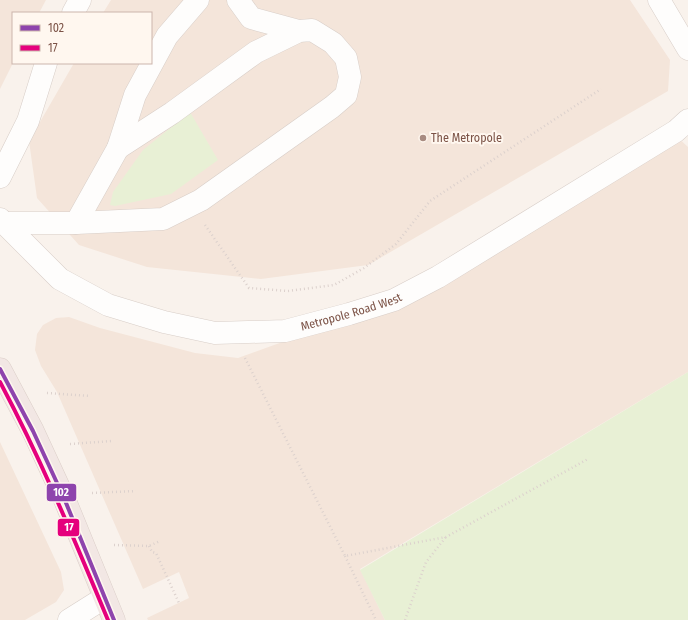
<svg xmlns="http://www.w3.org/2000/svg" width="688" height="620" font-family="'Fira Sans Condensed',sans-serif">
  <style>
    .residential { fill: #f4e5da }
    .green { fill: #e8f0d5 }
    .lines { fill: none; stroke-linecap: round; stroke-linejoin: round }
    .minor-casing { stroke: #d8cec8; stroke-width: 23 }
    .highway-casing { stroke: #dbcec8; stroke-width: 23 }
    .path { stroke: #dcd1cd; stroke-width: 2.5; stroke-dasharray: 1 3; stroke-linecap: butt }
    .minor { stroke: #fefdfc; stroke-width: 22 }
    .highway { stroke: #f2e7e4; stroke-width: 22 }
    .bus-1-casing { stroke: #fff7ef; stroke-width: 7 }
    .bus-2-casing { stroke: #fff7ef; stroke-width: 7 }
    .bus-1 { stroke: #8e44ad; stroke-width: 4 }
    .bus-2 { stroke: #e5007d; stroke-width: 4 }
    .poi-dot { fill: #a88b81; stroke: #fff7ef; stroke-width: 1.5 }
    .labels { text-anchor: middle; stroke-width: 4; stroke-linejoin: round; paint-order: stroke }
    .poi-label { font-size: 12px; fill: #7c5347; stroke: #fff7ef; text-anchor: start }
    .street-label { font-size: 12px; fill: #7c5347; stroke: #fff7ef }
    .line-badge { stroke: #fff7ef; stroke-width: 1.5 }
    .badge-label { font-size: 11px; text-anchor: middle; font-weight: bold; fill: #fff }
  </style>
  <rect width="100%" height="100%" fill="#f9f2ec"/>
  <path class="residential" d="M0 0H46L39 13H13V63L0 89Z
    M111 0H630L670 60 668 91 368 265 261 279 147 267 79 245 37 198 29 141 74 63H151V13H103Z
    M674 134 688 147V372L360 569 385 620H148L147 618 189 598 179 572 143 589 57 392 41 366 35 350 37 334 43 325 56 318 69 317 100 328 195 353 238 358 324 327 444 276Z
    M0 442 61 572 64 590 56 602 25 620H0Z"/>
  <path class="green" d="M190 112 218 160 171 194 115 206 110 205 113 192 143 150Z
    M688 372V620H385L360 570Z"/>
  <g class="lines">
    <g class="minor-casing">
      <g id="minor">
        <path d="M238 0 251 18 299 31"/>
        <path d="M659 0 688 49"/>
        <path d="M73 13 80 0"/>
        <path d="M0 177 28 121 46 63"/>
        <path id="s1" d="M0 219 60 279 108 305 164 322 215 333 285 331 349 314 394 300 438 277 676 131 688 120"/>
        <path d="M3 223H76L118 148 135 95 167 36 198 0"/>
        <path d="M76 223 163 219 201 200 332 107 346 95 350 77 346 58 333 43 312 30 299 31 256 52 172 113 118 148"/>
        <path d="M69 620 104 598"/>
      </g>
    </g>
    <g class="highway-casing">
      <path id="highway" d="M0 369 33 431 64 498 114 620"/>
    </g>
    <path class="path" d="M205 225 249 288 288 291 334 285 364 268 396 244 430 201 601 89
      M245 358 345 556 446 537 588 459
      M47 393 90 396
      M70 444 112 441
      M92 493 136 491
      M114 545 149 546 160 541
      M149 546 152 552 156 553 179 603
      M345 556 376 620
      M405 620 426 562 446 537"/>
    <use href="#minor" class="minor"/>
    <use href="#highway" class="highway"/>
    <g class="bus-1-casing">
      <path id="bus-1" d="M0 369 33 431 64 498 114 620"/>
    </g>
    <g class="bus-2-casing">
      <path id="bus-2" d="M0 382C41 459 74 539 108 620"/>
    </g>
    <use href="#bus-1" class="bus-1"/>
    <use href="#bus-2" class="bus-2"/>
  </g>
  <circle class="poi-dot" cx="423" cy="138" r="4"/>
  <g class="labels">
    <g class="poi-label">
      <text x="431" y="142">The Metropole</text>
    </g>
    <g class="street-label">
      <text dy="4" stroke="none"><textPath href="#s1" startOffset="389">Metropole Road West</textPath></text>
    </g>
  </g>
  <g class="line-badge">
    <rect x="46" y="483" width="31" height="19" rx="4" fill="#8e44ad"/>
    <rect x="57" y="518" width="23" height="19" rx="4" fill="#e5007d"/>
  </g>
  <g class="badge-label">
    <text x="61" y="496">102</text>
    <text x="69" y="531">17</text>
  </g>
  <rect x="12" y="12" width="140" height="52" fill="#fff7ef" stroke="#cbb5ac"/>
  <rect x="20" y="25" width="20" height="6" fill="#8e44ad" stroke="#cbb5ac"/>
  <text x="48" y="32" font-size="12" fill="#7c5347">102</text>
  <rect x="20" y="45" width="20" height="6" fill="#e5007d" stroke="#cbb5ac"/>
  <text x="48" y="52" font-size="12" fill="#7c5347">17</text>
</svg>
